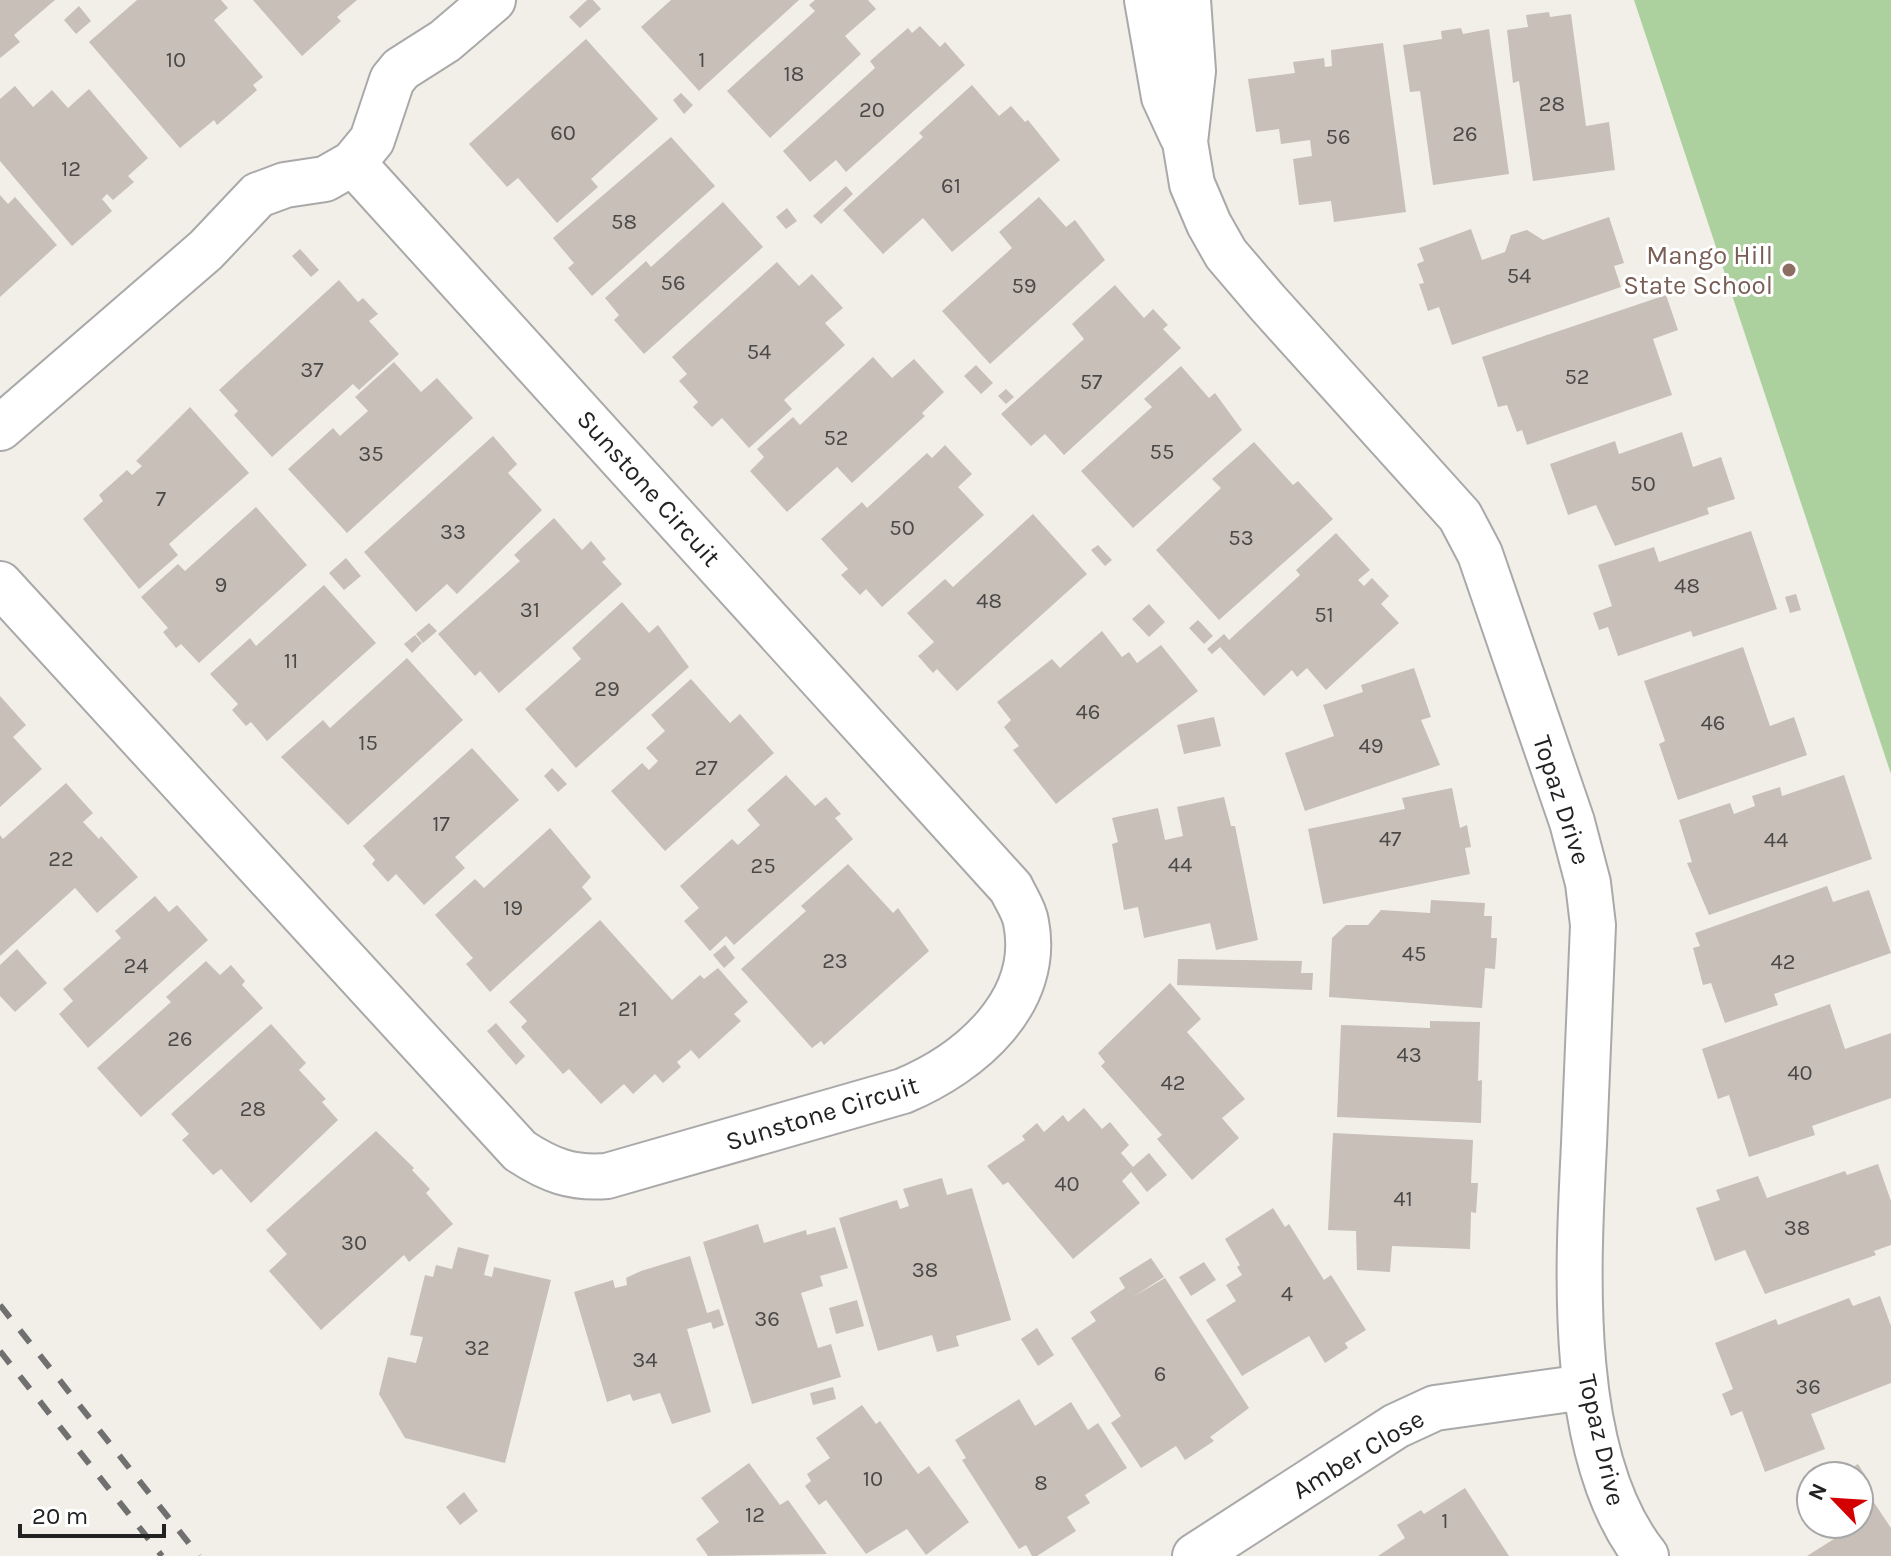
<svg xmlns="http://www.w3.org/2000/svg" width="1891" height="1556" font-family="Karla,sans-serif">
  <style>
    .forest { fill: #add19e }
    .building { fill: #c7bfb8 }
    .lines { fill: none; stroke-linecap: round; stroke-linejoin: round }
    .minor-casing { stroke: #a9a9a9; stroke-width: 48 }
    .minor { stroke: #fff; stroke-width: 44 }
    .rail { stroke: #707070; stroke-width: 6; stroke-dasharray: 16 16; stroke-linecap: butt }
    .education-dot { fill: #8d6e63; stroke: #fff; stroke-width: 3 }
    .labels { text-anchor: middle; stroke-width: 6; stroke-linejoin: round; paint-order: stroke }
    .number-label { font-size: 22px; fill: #4b4948 }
    .education-label { font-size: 26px; fill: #785e54; stroke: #fff; text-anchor: end }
    .street-label { font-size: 26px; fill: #222; stroke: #fff }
  </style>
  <rect width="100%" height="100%" fill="#f2efe9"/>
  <path class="forest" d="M1634 0H1891V774Z"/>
  <path class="building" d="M0 0H55L14 35 20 42 0 58Z
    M137 0H221L228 8 214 20 263 77 253 85 257 90 217 125 214 120 180 148 89 42Z
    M253 0H357L337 17 341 21 302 56Z
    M587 0H593L601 9 580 28 569 17Z
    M671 0H799L699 91 641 27Z
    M815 0H868L876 9 845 36 861 54 770 138 727 91 815 11 809 5Z
    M79 6 91 21 76 34 64 20Z
    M1549 12 1550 17 1571 14 1586 126 1609 122 1615 170 1533 181 1519 81 1513 83 1507 30 1528 27 1526 15Z
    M920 26 940 47 945 42 965 65 846 172 836 160 810 182 783 151 875 68 870 61 908 28 912 33Z
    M1461 28 1463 34 1489 29 1509 174 1433 185 1420 91 1410 92 1403 45 1442 39 1441 31Z
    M586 39 658 119 591 179 598 187 557 223 518 178 507 187 469 144Z
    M1383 43 1406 212 1334 222 1331 201 1299 205 1293 159 1312 156 1310 140 1281 144 1279 129 1256 132 1248 79 1295 73 1293 62 1324 58 1325 67 1332 66 1331 50Z
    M972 85 999 116 1011 106 1025 122 1028 120 1060 160 952 252 923 218 883 254 843 210 923 137 919 133Z
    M15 86 33 107 52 90 68 108 89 89 148 158 128 176 134 182 113 200 107 194 102 199 112 211 72 246 0 161V99Z
    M681 93 693 105 684 114 673 100Z
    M671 137 715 186 592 296 568 268 574 263 553 238Z
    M846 186 853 194 821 224 813 216Z
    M0 195 8 204 15 197 57 245 0 297Z
    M1039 197 1066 227 1075 220 1105 260 990 364 942 311 1012 248 999 232Z
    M723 202 763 247 644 354 614 320 619 315 605 298 646 261 651 267Z
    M787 208 797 221 786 229 776 217Z
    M1609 217 1624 263 1614 266 1621 287 1452 345 1439 307 1428 311 1419 284 1424 283 1417 264 1424 261 1419 248 1471 229 1482 260 1505 252 1511 235 1527 230 1543 240Z
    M300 249 319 270 311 277 292 256Z
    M777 262 799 286 812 274 843 308 825 323 845 345 784 400 792 409 749 448 722 418 712 427 693 407 698 402 679 381 687 374 672 357Z
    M339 280 358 302 363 298 378 314 369 321 399 354 359 390 353 384 272 457 234 415 238 411 219 390Z
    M1115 285 1144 318 1153 309 1168 325 1163 329 1181 348 1064 455 1045 434 1031 446 1001 414 1084 339 1072 324Z
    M1666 295 1678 330 1653 339 1672 395 1527 445 1522 430 1517 432 1507 405 1498 407 1482 357Z
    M873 357 892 378 914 359 944 392 922 413 925 416 852 483 837 467 787 512 750 471 764 457 757 449 793 417 800 425Z
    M394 362 421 392 437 378 473 418 347 533 288 469 333 428 340 436 368 411 355 397Z
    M976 365 993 383 981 394 964 376Z
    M1181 366 1209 398 1215 393 1242 430 1133 528 1081 471 1152 407 1144 399Z
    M1006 389 1014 397 1006 404 998 396Z
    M190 407 249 473 169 544 178 555 139 589 83 519 103 501 99 495 127 470 132 475 142 466 136 461Z
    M1682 432 1693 467 1721 457 1735 499 1707 508 1709 514 1615 546 1596 505 1568 515 1550 464 1615 441 1619 454Z
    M493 436 517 464 508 473 542 510 457 594 447 584 416 612 364 552Z
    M1254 442 1293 485 1298 481 1333 519 1219 620 1156 550 1221 488 1212 479Z
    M945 445 972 474 958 487 984 515 882 607 866 589 860 595 841 575 848 569 821 539 862 502 867 508 927 453 932 458Z
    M256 507 307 565 199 663 181 644 176 648 163 632 168 628 141 597 178 564 185 571Z
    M1033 514 1087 574 957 691 937 669 933 673 918 656 934 642 907 613 945 579 953 587Z
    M554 518 582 550 591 541 606 559 602 562 622 584 499 693 480 671 475 676 438 634 520 561 514 555Z
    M1751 531 1777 609 1693 637 1691 631 1618 656 1608 627 1599 630 1593 613 1612 606 1598 565 1654 547 1659 562Z
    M1336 533 1370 570 1358 580 1364 586 1372 578 1389 596 1381 604 1399 623 1326 690 1307 668 1297 677 1292 670 1264 696 1220 647 1212 654 1207 649 1224 634 1229 640 1300 575 1296 570Z
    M1098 545 1112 560 1105 566 1091 550Z
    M346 558 361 576 344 590 329 573Z
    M324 585 376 643 267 741 251 722 246 726 232 710 238 704 210 674 250 638 256 646Z
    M1796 594 1801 610 1790 613 1785 597Z
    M622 602 649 633 658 625 689 667 576 768 525 709 581 659 572 648Z
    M1149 604 1165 622 1149 637 1132 619Z
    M1198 620 1213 636 1204 644 1189 628Z
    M429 623 437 631 423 643 416 634Z
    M1102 631 1122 657 1129 652 1137 663 1161 645 1198 691 1056 804 1013 750 1019 746 1004 727 1011 720 997 702 1052 659 1060 668Z
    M415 635 422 643 412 653 404 644Z
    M1743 647 1770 726 1794 717 1807 755 1678 800 1659 744 1665 741 1644 681Z
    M407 658 463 720 348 825 281 757 323 720 330 728Z
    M1414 668 1431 717 1421 720 1440 765 1305 811 1285 753 1334 736 1323 705 1363 692 1361 685Z
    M691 679 730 723 740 714 774 753 665 851 611 791 642 763 649 770 658 761 646 748 665 731 651 715Z
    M0 696 26 725 13 737 42 769 0 807Z
    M1214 717 1221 746 1184 754 1177 725Z
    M472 748 519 800 455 857 465 868 424 905 396 874 388 882 372 864 375 860 363 846Z
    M552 768 567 784 558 792 544 776Z
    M786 775 815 806 826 797 841 814 835 818 853 839 734 945 726 936 710 951 684 921 699 908 680 886 732 839 738 845 760 825 747 810Z
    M1844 775 1872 859 1709 915 1687 863 1692 862 1679 820 1730 803 1734 814 1755 806 1752 796 1780 787 1782 796Z
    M66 783 93 813 83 822 99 839 101 836 138 877 97 913 75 888 0 956V835L3 839Z
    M1452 788 1460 828 1467 825 1471 847 1465 848 1470 874 1323 904 1308 829 1405 809 1402 798Z
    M1224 797 1231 826H1235L1258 940 1216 950 1210 923 1144 938 1138 907 1124 910 1112 844 1118 842 1112 818 1158 808 1165 840 1183 836 1177 807Z
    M550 828 591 877 582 887 592 899 490 992 466 964 473 958 435 915 475 879 484 888Z
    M848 864 893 913 898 908 929 951 824 1045 821 1041 812 1048 741 969 806 911 801 906Z
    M1827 886 1833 902 1869 890 1891 953 1774 994 1778 1005 1725 1023 1711 983 1703 985 1693 948 1700 946 1695 933Z
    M155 896 169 912 177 905 208 940 88 1048 59 1014 73 1001 63 989 121 938 115 931Z
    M1431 900 1485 903 1484 916H1492L1491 938H1497L1495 969 1485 968 1482 1008 1329 997 1332 938 1346 925H1368L1381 910 1430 913Z
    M600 920 672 1000 700 975 704 979 718 968 748 1002 734 1014 741 1021 699 1059 691 1050 677 1062 681 1067 663 1083 655 1074 633 1094 624 1084 601 1104 569 1069 563 1074 521 1027 527 1021 509 1002Z
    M725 945 735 958 724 968 713 955Z
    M17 949 47 983 15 1012 0 996V965Z
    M1178 959 1302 961 1301 973H1313L1312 990 1177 985Z
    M206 961 220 975 231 965 245 981 242 985 263 1008 141 1117 97 1068 171 1002 166 997Z
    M1170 983 1201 1019 1187 1032 1245 1099 1222 1118 1239 1138 1192 1180 1157 1139 1162 1135 1101 1066 1105 1062 1098 1053Z
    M1830 1004 1845 1049 1891 1033V1098L1812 1126 1815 1135 1749 1157 1729 1095 1718 1099 1702 1049Z
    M1430 1021 1480 1022 1478 1081 1482 1080 1481 1123 1337 1117 1341 1025 1430 1028Z
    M496 1023 525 1056 516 1065 487 1031Z
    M271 1024 306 1063 299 1070 326 1099 322 1102 338 1120 251 1203 221 1169 213 1175 182 1140 189 1134 171 1114Z
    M1084 1108 1102 1129 1110 1122 1129 1145 1121 1153 1133 1167 1149 1153 1167 1175 1147 1192 1131 1172 1122 1181 1140 1203 1073 1259 1008 1182 1003 1185 987 1166 1025 1140 1022 1136 1037 1123 1044 1132 1063 1115 1068 1122Z
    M376 1131 414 1168 412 1170 430 1189 426 1193 453 1224 409 1262 404 1255 321 1330 269 1271 287 1254 266 1230Z
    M1333 1133 1473 1140 1471 1183H1478L1476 1213 1471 1212 1470 1249 1392 1246 1390 1272 1357 1270 1356 1231 1328 1230Z
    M1878 1164 1891 1201V1245L1874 1251 1876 1255 1765 1294 1745 1250 1715 1261 1696 1208 1720 1200 1716 1190 1758 1176 1767 1198 1845 1171 1847 1175Z
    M942 1178 947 1195 972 1188 1011 1320 956 1336 959 1346 937 1352 932 1335 878 1351 839 1218 897 1200 900 1209 909 1206 903 1189Z
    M1273 1208 1285 1227 1289 1224 1324 1280 1331 1275 1366 1330 1345 1343 1348 1348 1325 1363 1309 1336 1242 1376 1206 1320 1236 1301 1226 1285 1242 1275 1237 1267 1240 1265 1225 1239Z
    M758 1224 764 1243 806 1230 807 1235 835 1227 848 1268 820 1276 823 1286 801 1293 818 1348 831 1344 841 1377 752 1404 703 1242Z
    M458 1247 489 1255 484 1275 492 1277 494 1267 551 1280 505 1463 405 1438 379 1394 388 1357 416 1363 423 1337 410 1335 425 1275 433 1277 436 1265 452 1269Z
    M690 1256 707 1313 719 1309 724 1325 713 1329 711 1322 687 1329 711 1412 672 1424 660 1393 633 1401 630 1394 607 1402 574 1292 613 1280 615 1288 627 1285 626 1278 641 1271Z
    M1151 1258 1164 1277 1131 1298 1165 1278 1249 1408 1210 1437 1214 1441 1185 1460 1176 1446 1141 1468 1111 1423 1121 1416 1071 1338 1096 1321 1090 1312 1125 1288 1119 1278Z
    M1204 1262 1216 1280 1191 1296 1179 1277Z
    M1880 1296 1891 1326V1383L1811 1414 1825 1449 1765 1472 1742 1411 1731 1416 1722 1394 1733 1389 1715 1343 1776 1319 1778 1325 1849 1298 1853 1306Z
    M857 1300 864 1326 836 1334 829 1308Z
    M1037 1328 1054 1355 1038 1366 1021 1339Z
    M833 1387 836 1399 813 1405 810 1393Z
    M1019 1399 1035 1426 1071 1402 1088 1430 1098 1423 1127 1468 1085 1495 1090 1503 1067 1517 1076 1531 1037 1556H1032L1026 1545 1019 1549 962 1460 966 1458 955 1440Z
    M862 1405 876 1424 880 1421 918 1474 929 1466 969 1522 926 1555 907 1529 866 1554 826 1500 819 1505 805 1486 811 1481 807 1474 830 1458 816 1438Z
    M749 1463 780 1505 788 1500 827 1554 708 1556 696 1539 719 1522 701 1498Z
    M1858 1464 1870 1483 1859 1490V1476H1838Z
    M1465 1488 1509 1556H1378L1405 1538 1397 1525 1421 1510 1424 1514Z
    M464 1492 478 1511 460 1525 446 1507Z
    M1873 1501 1891 1528V1556H1807L1845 1532 1840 1524H1859V1511Z"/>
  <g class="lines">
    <g class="minor-casing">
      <path id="minor" d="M1147 0 1164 97 1182 136
        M1188 0 1193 71 1185 142 1192 184 1209 224 1226 254 1267 302 1460 516 1480 554 1572 822 1588 883 1593 925C1590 998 1587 1071 1584 1144 1578 1267 1566 1455 1646 1556
        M0 428 206 250 258 195 285 185 325 179 353 163 372 140 392 80 401 69 445 41 493 0
        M0 584 520 1151C549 1170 572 1179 607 1176L903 1091C970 1063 1042 1002 1026 922 1024 910 1016 899 1011 888L353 163
        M1195 1556 1396 1426 1435 1408 1585 1387"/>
    </g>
    <use href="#minor" class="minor"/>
    <path class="rail" d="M0 1305 199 1556
      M0 1351 162 1556"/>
  </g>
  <circle class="education-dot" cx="1789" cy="270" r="8"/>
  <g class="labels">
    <g class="number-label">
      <text x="176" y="67">10</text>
      <text x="702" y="67">1</text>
      <text x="794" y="81">18</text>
      <text x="1552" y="111">28</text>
      <text x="872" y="117">20</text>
      <text x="563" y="140">60</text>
      <text x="1465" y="141">26</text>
      <text x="1338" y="144">56</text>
      <text x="71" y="176">12</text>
      <text x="951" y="193">61</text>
      <text x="624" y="229">58</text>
      <text x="1519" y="283">54</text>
      <text x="673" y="290">56</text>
      <text x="1024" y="293">59</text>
      <text x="759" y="359">54</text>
      <text x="312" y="377">37</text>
      <text x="1577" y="384">52</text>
      <text x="1091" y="389">57</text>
      <text x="836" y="445">52</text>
      <text x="1162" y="459">55</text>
      <text x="371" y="461">35</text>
      <text x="1643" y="491">50</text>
      <text x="161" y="506">7</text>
      <text x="902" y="535">50</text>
      <text x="453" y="539">33</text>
      <text x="1241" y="545">53</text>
      <text x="221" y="592">9</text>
      <text x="1687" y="593">48</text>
      <text x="989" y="608">48</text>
      <text x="530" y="617">31</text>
      <text x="1324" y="622">51</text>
      <text x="291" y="668">11</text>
      <text x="607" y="696">29</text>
      <text x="1088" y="719">46</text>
      <text x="1713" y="730">46</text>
      <text x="368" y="750">15</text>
      <text x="1371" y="753">49</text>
      <text x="706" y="775">27</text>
      <text x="441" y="831">17</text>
      <text x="1390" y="846">47</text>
      <text x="1776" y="847">44</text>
      <text x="61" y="866">22</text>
      <text x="1180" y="872">44</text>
      <text x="763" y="873">25</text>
      <text x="513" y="915">19</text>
      <text x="1414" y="961">45</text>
      <text x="835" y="968">23</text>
      <text x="1783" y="969">42</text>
      <text x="136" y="973">24</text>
      <text x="628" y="1016">21</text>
      <text x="180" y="1046">26</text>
      <text x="1409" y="1062">43</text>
      <text x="1800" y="1080">40</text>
      <text x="1173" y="1090">42</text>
      <text x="253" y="1116">28</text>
      <text x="1067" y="1191">40</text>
      <text x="1403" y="1206">41</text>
      <text x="1797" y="1235">38</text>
      <text x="354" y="1250">30</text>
      <text x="925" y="1277">38</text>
      <text x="1287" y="1301">4</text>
      <text x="767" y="1326">36</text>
      <text x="477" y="1355">32</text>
      <text x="645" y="1367">34</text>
      <text x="1160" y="1381">6</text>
      <text x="1808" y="1394">36</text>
      <text x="873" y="1486">10</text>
      <text x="1041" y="1490">8</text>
      <text x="755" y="1522">12</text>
      <text x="1445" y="1528">1</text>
    </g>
    <g class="education-label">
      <text x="1773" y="264">Mango Hill<tspan x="1773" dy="30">State School</tspan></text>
    </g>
    <g class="street-label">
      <text transform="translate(649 488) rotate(48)" y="9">Sunstone Circuit</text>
      <text transform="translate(1562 800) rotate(72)" y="9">Topaz Drive</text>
      <text transform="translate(822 1113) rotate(-17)" y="9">Sunstone Circuit</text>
      <text transform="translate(1602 1440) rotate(77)" y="9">Topaz Drive</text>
      <text transform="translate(1358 1454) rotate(-31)" y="9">Amber Close</text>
    </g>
  </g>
  <g transform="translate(1835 1500) rotate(295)"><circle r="38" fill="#ffffff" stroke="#a7a7a7" stroke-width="2"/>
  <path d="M0-6L14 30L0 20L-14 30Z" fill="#d40000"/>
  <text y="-12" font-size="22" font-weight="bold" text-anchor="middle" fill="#222222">N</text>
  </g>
  <path d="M20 1524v12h144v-12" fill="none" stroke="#222222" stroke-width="4"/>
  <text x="32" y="1524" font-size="24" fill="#222222" stroke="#ffffff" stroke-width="6" paint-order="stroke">20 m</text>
</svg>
